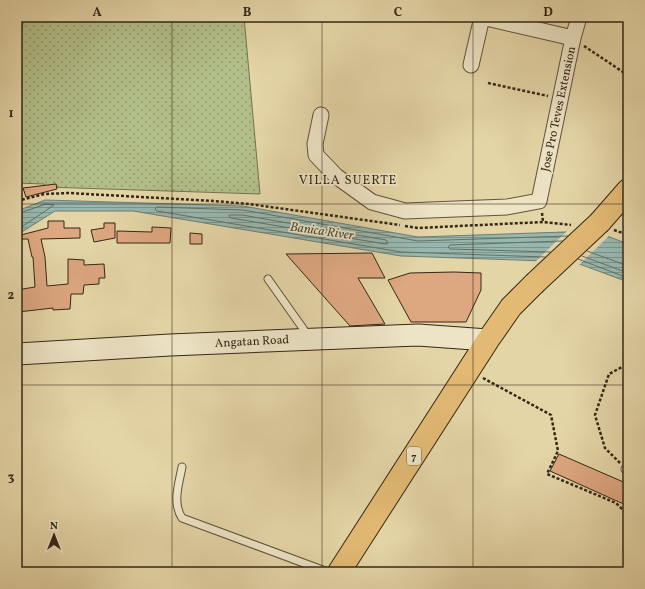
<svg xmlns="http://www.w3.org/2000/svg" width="645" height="589" font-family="Vollkorn,serif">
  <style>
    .grass { fill: url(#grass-dots); stroke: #737250 }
    .water { fill: url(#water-rules); stroke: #6f7d72 }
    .pier { fill: #e4d5a7 }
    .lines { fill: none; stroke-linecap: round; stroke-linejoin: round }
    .shore { stroke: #666f62; stroke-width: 1 }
    .building { fill: #dda780; stroke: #342716 }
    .lane-casing { stroke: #60523a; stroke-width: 9 }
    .street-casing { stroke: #60523a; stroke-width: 17 }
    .secondary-casing { stroke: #342716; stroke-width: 23 }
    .primary-casing { stroke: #342716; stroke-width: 24 }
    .path { stroke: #342716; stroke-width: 2.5; stroke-dasharray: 3 2; stroke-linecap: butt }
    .lane { stroke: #ede4c6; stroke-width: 7 }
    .street { stroke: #ede4c6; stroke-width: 15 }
    .secondary { stroke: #ede4c6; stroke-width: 21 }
    .primary { stroke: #e2ba74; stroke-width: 22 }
    .primary-bridge-casing { stroke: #342716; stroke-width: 24; stroke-linecap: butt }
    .primary-bridge { stroke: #e2ba74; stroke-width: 22 }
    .grid { fill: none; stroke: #342716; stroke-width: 1; stroke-opacity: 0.55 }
    .labels { text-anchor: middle; stroke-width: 3.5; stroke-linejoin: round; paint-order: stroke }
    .shield { fill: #ede4c6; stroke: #6c604b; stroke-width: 1 }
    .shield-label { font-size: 11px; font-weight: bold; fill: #342716 }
    .street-label { font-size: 12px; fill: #342716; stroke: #ede4c6 }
    .neighbourhood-label { font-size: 13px; letter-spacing: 1px; fill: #342716; stroke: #ede4c6 }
    .water-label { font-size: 13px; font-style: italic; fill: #4d4b3c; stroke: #ede4c6 }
    .neatline { fill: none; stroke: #342716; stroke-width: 1.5 }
    .grid-label { font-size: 13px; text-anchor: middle; font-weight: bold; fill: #342716 }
  </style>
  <defs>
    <pattern id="grass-dots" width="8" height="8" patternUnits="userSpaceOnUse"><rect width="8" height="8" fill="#b2be89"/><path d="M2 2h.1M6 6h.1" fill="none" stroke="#929a6f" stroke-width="1.8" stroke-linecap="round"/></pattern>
    <pattern id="water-rules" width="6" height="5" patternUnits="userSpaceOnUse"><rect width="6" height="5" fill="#97b7af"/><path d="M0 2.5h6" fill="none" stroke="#7c958d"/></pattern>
  </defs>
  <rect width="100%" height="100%" fill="#e4d5a7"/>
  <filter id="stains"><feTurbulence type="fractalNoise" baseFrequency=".005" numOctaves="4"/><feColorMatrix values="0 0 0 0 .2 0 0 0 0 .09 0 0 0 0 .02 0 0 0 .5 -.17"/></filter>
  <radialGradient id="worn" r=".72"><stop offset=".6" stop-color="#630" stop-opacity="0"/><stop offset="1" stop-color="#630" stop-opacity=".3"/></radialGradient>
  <path class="grass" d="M17 17H244L260 194 45 187 44 184 17 183Z"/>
  <path class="water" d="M45 200 243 206 418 237 594 231 628 244V282L574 262 401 256 133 211H55L17 235V211Z"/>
  <path class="pier" d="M594 229 610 235 578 266 573 264 534 263 568 230Z"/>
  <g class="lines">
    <path class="shore" d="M17 214 46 204 54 205 17 230
      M231 215H242L386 240 388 243 385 244 231 218 229 216Z
      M587 251 628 266
      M550 252 450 249 448 247 450 245 562 241
      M582 256 628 273
      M545 257 401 252 157 211 155 209 157 207 243 210 418 241 568 236
      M578 259 628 278"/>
  </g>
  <path class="building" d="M56 184 57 189 26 197 23 188Z
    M48 221H64V228H80V238L41 239 45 257 47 286 68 284V259L84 260V265L104 264 105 278H99V284L84 285 83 294H71L70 309 53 310V308L18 312 17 290 35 287 33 257H32L28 239H18L17 236 48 228Z
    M104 223H115V238L94 242 91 230 104 228Z
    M152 227 171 228 170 243H117V231L152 232Z
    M190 233 202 234V244H190Z
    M372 253 385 278H358L385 324 350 326 286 254Z
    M454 272 481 273V290L466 322H411L388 280 410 273Z
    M559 454 628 484V506L550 471Z"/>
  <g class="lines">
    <g class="lane-casing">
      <path id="lane" d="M17 33 20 17
        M268 279 309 337
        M182 467C179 483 172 503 182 518L328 572
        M625 469 628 472"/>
    </g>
    <g class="street-casing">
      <path id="street" d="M471 65 482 17 573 38
        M321 115 315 144 316 155 336 176 372 202 405 211 507 207 539 201 573 38 579 17"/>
    </g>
    <g class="secondary-casing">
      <path id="secondary" d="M17 354 170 345 418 335 488 340"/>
    </g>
    <g class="primary-casing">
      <path id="primary" d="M600 222 628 190
        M339 572 488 340 511 307 534 284"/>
    </g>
    <path class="path" d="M584 46 626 74 628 72
      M488 83 548 96
      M17 201 44 194 69 193 214 201 249 204 400 225
      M542 213 543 222
      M405 226 418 228 543 222 571 225
      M614 230 628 235
      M483 378 551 415 558 451 547 474 616 503 628 515
      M620 463 605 448 595 415 609 374 622 367 628 366"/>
    <use href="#lane" class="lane"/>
    <use href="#street" class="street"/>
    <use href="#secondary" class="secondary"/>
    <use href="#primary" class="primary"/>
    <g class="primary-bridge-casing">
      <path id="primary-bridge" d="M534 284 600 222"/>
    </g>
    <use href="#primary-bridge" class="primary-bridge"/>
  </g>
  <path class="grid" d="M172 17V572M322 17V572M473 17V572M17 204H628M17 385H628"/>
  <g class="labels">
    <rect class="shield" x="407" y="447" width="14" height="18" rx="3"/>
    <g class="shield-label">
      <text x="414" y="460">7</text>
    </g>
    <g class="street-label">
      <text transform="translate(558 109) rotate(-78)" y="4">Jose Pro Teves Extension</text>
      <text transform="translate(252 341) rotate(-3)" y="4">Angatan Road</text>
    </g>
    <g class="neighbourhood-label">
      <text x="348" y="184">VILLA SUERTE</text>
    </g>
    <g class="water-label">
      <text transform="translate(322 230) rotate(8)" y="5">Banica River</text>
    </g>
  </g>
  <rect width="645" height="589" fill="none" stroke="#e4d5a7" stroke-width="44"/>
  <g transform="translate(54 535)" stroke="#ede4c6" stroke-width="3" paint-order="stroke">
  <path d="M0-3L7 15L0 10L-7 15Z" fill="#342716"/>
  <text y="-6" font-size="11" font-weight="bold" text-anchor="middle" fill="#342716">N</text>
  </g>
  <rect x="22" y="22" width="601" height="545" class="neatline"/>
  <g class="grid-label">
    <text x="97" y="16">A</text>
    <text x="247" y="16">B</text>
    <text x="398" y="16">C</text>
    <text x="548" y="16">D</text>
    <text x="11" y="117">1</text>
    <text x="11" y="299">2</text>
    <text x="11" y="481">3</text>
  </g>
  <rect width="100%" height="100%" filter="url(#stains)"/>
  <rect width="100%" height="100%" fill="url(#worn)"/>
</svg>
